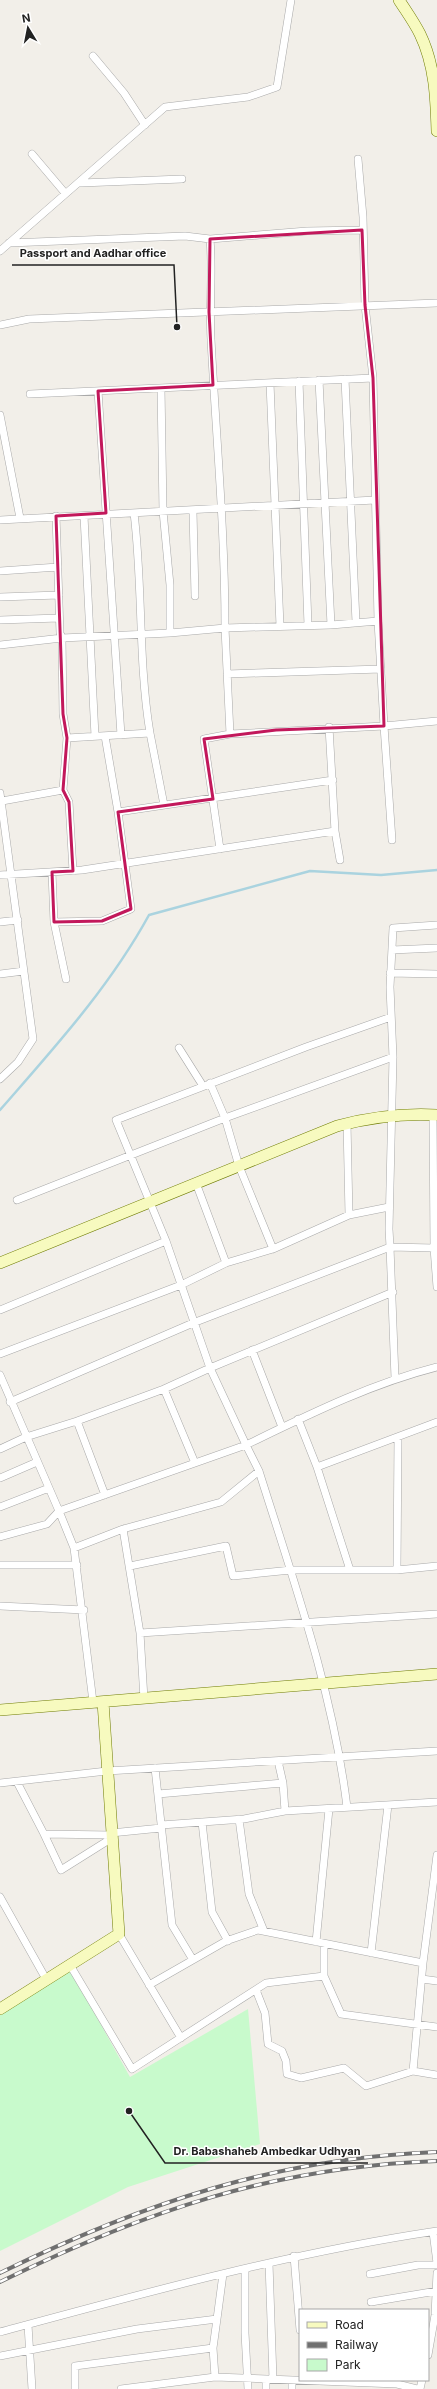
<svg xmlns="http://www.w3.org/2000/svg" width="437" height="2389" font-family="Inter,sans-serif">
  <style>
    .park { fill: #c8facc }
    .lines { fill: none; stroke-linecap: round; stroke-linejoin: round }
    .stream { stroke: #aad3df; stroke-width: 2.5 }
    .street-casing { stroke: #a9a9a9; stroke-width: 8 }
    .secondary-casing { stroke: #707d05; stroke-width: 12 }
    .street { stroke: #fff; stroke-width: 7 }
    .secondary { stroke: #f7fabf; stroke-width: 11 }
    .rail-casing { stroke: #707070; stroke-width: 4 }
    .rail { stroke: #fff; stroke-width: 2.5; stroke-dasharray: 8; stroke-linecap: butt }
    .marked { fill: none; stroke: #c2185b; stroke-width: 3; stroke-linejoin: round }
    .leader { fill: none; stroke: #222; stroke-width: 1.5 }
    .callout-dot { fill: #222; stroke: #fff; stroke-width: 1.5 }
    .callout-label { font-size: 11px; text-anchor: middle; font-weight: bold; fill: #222; stroke: #fff; stroke-width: 3; stroke-linejoin: round; paint-order: stroke }
  </style>
  <rect width="100%" height="100%" fill="#f2efe9"/>
  <path class="park" d="M70 1969 130 2077 248 2009 260 2144 128 2187 0 2251V2012Z"/>
  <g class="lines">
    <path class="stream" d="M0 1110C54 1048 109 988 149 915L310 871 381 875 437 870"/>
    <g class="street-casing">
      <path id="street" d="M93 56 124 93 145 125
        M32 154 65 193
        M358 159 363 217 365 305 373 378 378 621 384 726 437 721
        M81 183 182 179
        M9 243 185 236 210 239 307 231 362 230
        M0 251 165 107 248 97 277 87 291 0
        M0 325 29 319 437 303
        M345 379 356 622
        M319 380 331 625
        M299 381 308 625
        M270 383 280 626
        M161 388 163 511 170 585V633
        M98 391 121 735
        M30 394 373 378
        M0 415 20 518
        M193 511 195 596
        M56 516 60 633 62 638 170 633 225 628C225 531 216 435 211 339 209 306 213 272 210 239
        M84 516 95 736
        M0 520 375 500
        M0 571 58 567
        M0 597 59 595
        M0 620 59 618
        M378 621 331 625 225 628 230 734 384 726 392 840
        M0 645 62 638 63 714 67 738 150 733C138 660 143 586 134 513
        M227 674 381 669
        M150 733 164 805
        M105 736 118 812
        M63 790 67 738
        M0 793 33 1039 18 1062 0 1079
        M2 801 63 790 69 802 73 871
        M335 831 340 860
        M220 849 204 739 230 734
        M52 872 54 922 66 979
        M0 875 82 870 335 831 329 727
        M0 922 18 920
        M54 922 102 921 131 909 118 812 333 780
        M437 925 393 928 390 987 393 1057 389 1229 390 1247 434 1248 437 1287
        M392 950 437 948
        M390 973 437 974
        M0 974 24 971
        M179 1048 203 1086
        M433 1115 434 1248
        M347 1123 349 1215 389 1207
        M196 1183 226 1263
        M17 1200 225 1118 393 1057
        M273 1249 349 1215
        M0 1310 166 1241
        M252 1350 282 1427
        M0 1354 181 1285 226 1263 273 1249 239 1166 225 1118 210 1083
        M0 1375 59 1511 246 1445 210 1368 166 1241 116 1120 306 1047 391 1017
        M164 1389 195 1463
        M10 1402 193 1323 390 1247 395 1378
        M298 1419 317 1467 350 1570
        M0 1449 26 1437 77 1421
        M317 1467 437 1422
        M0 1478 37 1462
        M105 1495 77 1421 164 1389 210 1368 393 1292
        M0 1507 49 1488
        M0 1537 47 1524 59 1511 74 1548 93 1702
        M74 1548 123 1529
        M0 1565H77
        M130 1566 226 1546 233 1576 291 1570H397L437 1566
        M397 1570 398 1437
        M0 1606 84 1610
        M140 1633 437 1614
        M144 1699 140 1633 123 1529 221 1502 259 1471
        M155 1768 172 1925 193 1960
        M17 1782 44 1834 111 1835
        M0 1783 107 1771 437 1751
        M158 1794 283 1783
        M347 1807C333 1692 294 1582 259 1471L246 1445C308 1415 370 1384 437 1367
        M285 1811 437 1802
        M239 1819 249 1894 264 1931
        M202 1822 212 1912 228 1941
        M161 1825 244 1819 285 1811 283 1783 278 1761
        M111 1833 161 1828
        M44 1834 61 1870 112 1838
        M437 1855 423 1963 413 2071 437 2075
        M0 1897 46 1979
        M119 1934 181 2038
        M316 1942 329 1809
        M324 1944V1976L341 2014 437 2027
        M371 1953 388 1805
        M70 1965 132 2069 266 1983 324 1976
        M422 1979 437 1981
        M149 1985 226 1941 258 1930 423 1963
        M256 1990 265 2013 268 2044 282 2051 286 2061 287 2074 301 2078 344 2068 366 2086 413 2071
        M433 2232 437 2263
        M294 2256 300 2330
        M269 2263 273 2379
        M245 2269V2333L248 2389
        M370 2274 418 2265H437
        M371 2302 437 2291
        M28 2325 32 2389
        M0 2332C144 2293 289 2253 437 2231
        M213 2348 215 2377
        M428 2355 435 2315 437 2273
        M0 2356 137 2329 217 2319 223 2274
        M75 2389V2366L213 2348 217 2319
        M121 2389 215 2377 397 2384 417 2389
        M266 2389V2379
        M292 2389V2380
        M420 2389 422 2380"/>
    </g>
    <g class="secondary-casing">
      <path id="secondary" d="M399 0C406 11 414 22 420 34 435 65 436 98 437 131
        M0 1263 337 1126C371 1117 402 1113 437 1115
        M0 1710 437 1674
        M0 2009 119 1934 103 1702"/>
    </g>
    <use href="#street" class="street"/>
    <use href="#secondary" class="secondary"/>
    <g class="rail-casing">
      <path id="rail" d="M0 2273C143 2203 277 2158 437 2152
        M0 2282C145 2211 274 2167 437 2161"/>
    </g>
    <use href="#rail" class="rail"/>
  </g>
  <path class="marked" d="M362 230 365 305 373 378 384 726 276 730 204 739 213 799 118 812 131 909 102 921 54 922 52 872 73 871 69 802 63 790 67 738 63 714 56 516 106 513 98 391 213 385 209 312 210 239Z"/>
  <path class="leader" d="M177 327L174 265H12M129 2111L165 2163H368"/>
  <g class="callout-dot">
    <circle cx="177" cy="327" r="4"/>
    <circle cx="129" cy="2111" r="4"/>
  </g>
  <g class="callout-label">
    <text x="93" y="257">Passport and Aadhar office</text>
    <text x="267" y="2155">Dr. Babashaheb Ambedkar Udhyan</text>
  </g>
  <rect x="299" y="2309" width="130" height="72" fill="#ffffff" stroke="#a7a7a7"/>
  <rect x="307" y="2322" width="20" height="6" fill="#f7fabf" stroke="#a7a7a7"/>
  <text x="335" y="2329" font-size="12" fill="#222222">Road</text>
  <rect x="307" y="2342" width="20" height="6" fill="#707070" stroke="#a7a7a7"/>
  <text x="335" y="2349" font-size="12" fill="#222222">Railway</text>
  <rect x="307" y="2359" width="20" height="12" fill="#c8facc" stroke="#a7a7a7"/>
  <text x="335" y="2369" font-size="12" fill="#222222">Park</text>
  <g transform="translate(28 28) rotate(350)" stroke="#ffffff" stroke-width="3" paint-order="stroke">
  <path d="M0-3L7 15L0 10L-7 15Z" fill="#222222"/>
  <text y="-6" font-size="11" font-weight="bold" text-anchor="middle" fill="#222222">N</text>
  </g>
</svg>
